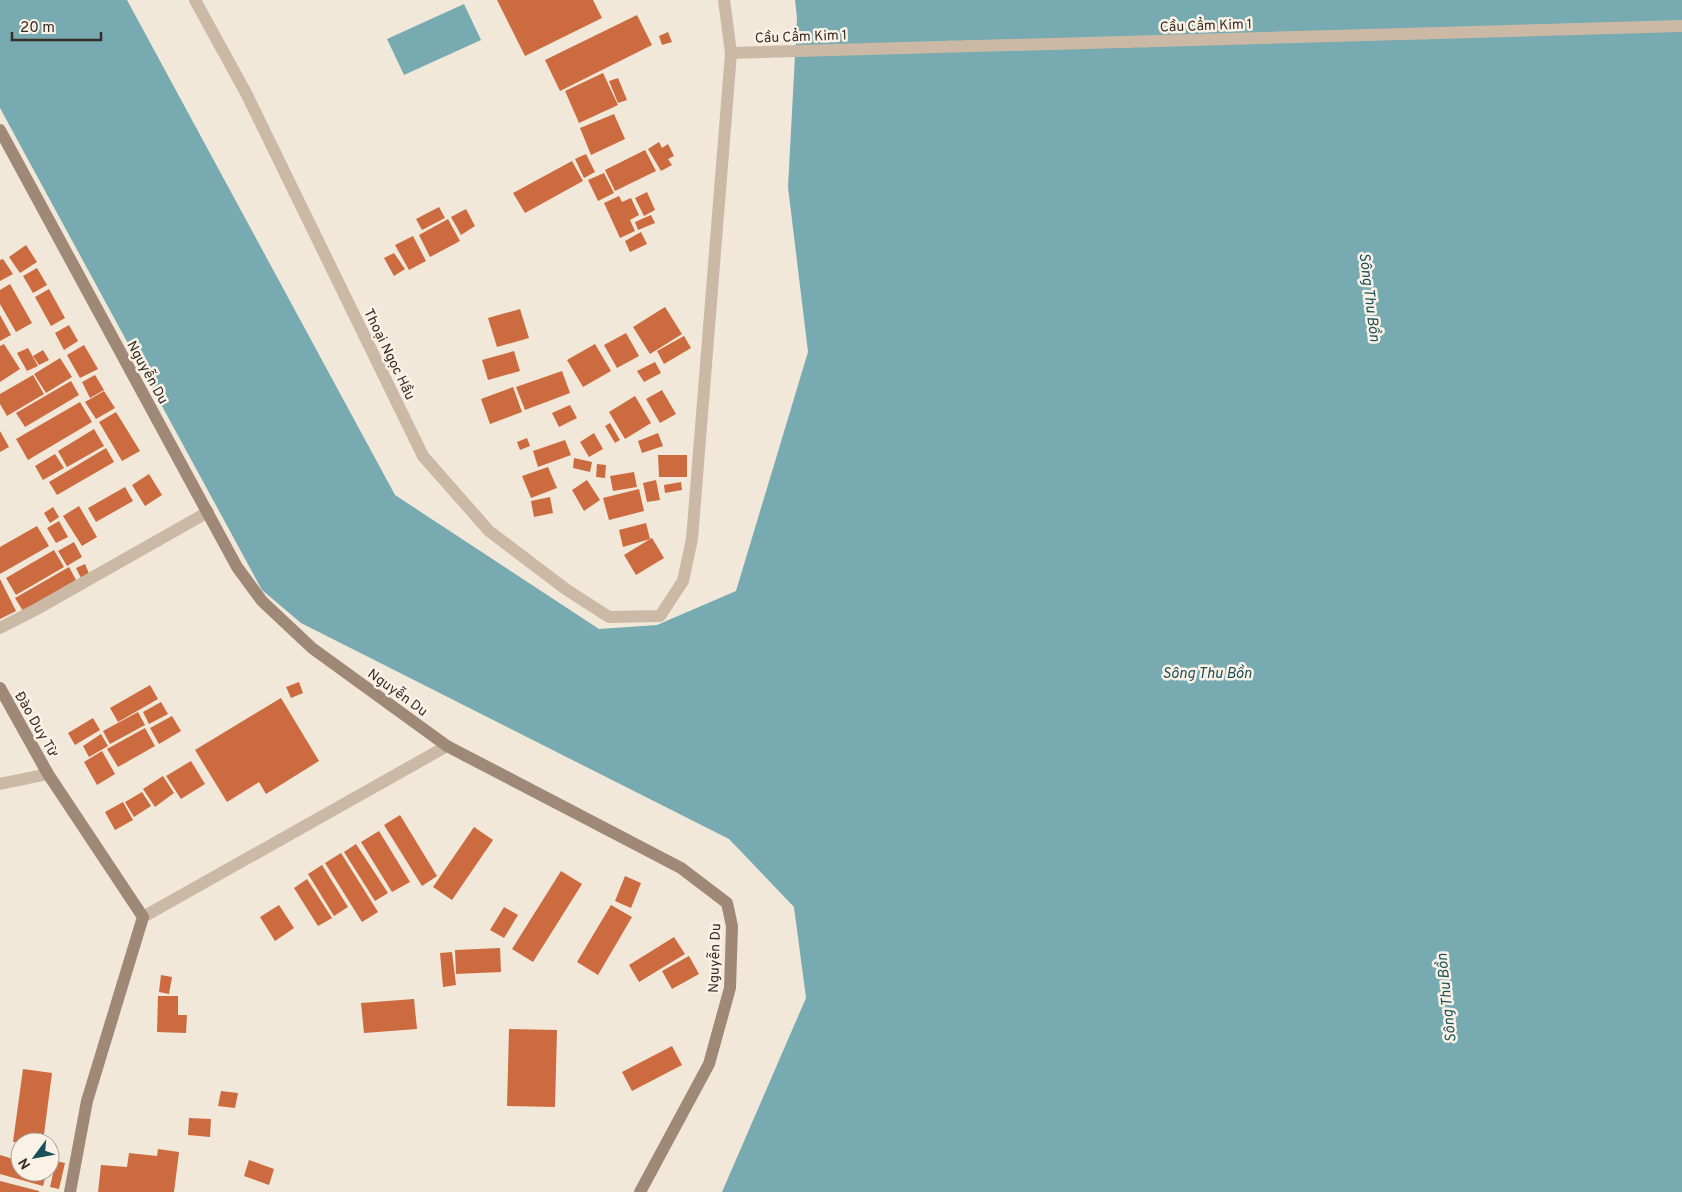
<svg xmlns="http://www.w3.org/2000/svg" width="1682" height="1192" font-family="Overpass,sans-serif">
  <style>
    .water { fill: #77aab1 }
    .building { fill: #cb6b3f }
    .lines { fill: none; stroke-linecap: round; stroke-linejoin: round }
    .street { stroke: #cbb9a5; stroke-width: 12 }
    .secondary { stroke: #9f8876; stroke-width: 12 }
    .labels { text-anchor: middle; stroke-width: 5; stroke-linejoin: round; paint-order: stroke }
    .street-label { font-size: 14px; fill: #362d26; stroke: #faf2e6 }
    .water-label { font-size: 15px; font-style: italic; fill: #1a5059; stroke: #faf2e6 }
  </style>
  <rect width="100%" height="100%" fill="#f2e8d9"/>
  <path class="water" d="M0 0H127L395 495 599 629 657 625 736 591 808 352 788 187 797 18 795 0H1682V1192H722L806 998 794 907 729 839 301 623 262 590 0 108Z
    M464 4 481 40 404 75 387 39Z"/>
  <path class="building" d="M497 0H593L602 18 525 56Z
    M637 15 652 45 560 91 545 60Z
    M668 32 672 42 662 45 659 36Z
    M603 73 618 105 579 123 565 91Z
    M618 78 627 100 618 103 609 81Z
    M614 114 625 139 591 155 580 128Z
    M659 142 662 148 668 144 674 156 668 159 672 165 661 171 648 149Z
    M645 150 656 171 615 191 605 170Z
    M586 154 595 172 584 178 575 159Z
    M572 161 583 181 525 213 513 193Z
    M604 173 614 193 598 201 588 180Z
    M647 192 655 210 644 216 635 198Z
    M619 196 622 202 631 198 639 215 630 220 635 231 620 238 604 203Z
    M439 207 445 218 422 230 416 219Z
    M466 209 475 226 461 235 451 217Z
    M651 215 655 223 638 230 635 222Z
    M448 219 460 241 430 257 419 235Z
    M641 232 647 244 630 252 625 241Z
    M413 236 426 261 409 270 395 245Z
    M26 245 37 262 20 273 9 257Z
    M394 253 405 269 394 276 384 258Z
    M3 259 13 274 0 281V260Z
    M37 268 47 285 33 293 23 276Z
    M10 284 32 323 16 332 0 304V290Z
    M49 289 65 318 51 326 35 297Z
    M665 307 682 334 650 354 633 327Z
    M520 309 529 338 497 347 488 318Z
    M0 315 11 335 0 341Z
    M69 325 78 341 64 350 55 333Z
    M626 333 639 356 617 368 604 345Z
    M684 336 691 348 664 364 657 351Z
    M4 344 20 369 0 382V346Z
    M595 344 611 371 583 387 567 360Z
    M84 345 98 369 80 378 67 355Z
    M28 348 38 366 27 371 17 353Z
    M43 350 49 360 39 365 33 356Z
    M514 351 520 371 488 380 482 360Z
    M60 358 72 377 46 393 34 374Z
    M655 362 661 373 644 382 637 371Z
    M562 371 570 393 525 410 516 387Z
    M33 375 44 394 7 416 0 404V394Z
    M95 375 104 390 90 398 82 382Z
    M71 381 79 395 25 427 16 413Z
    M513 387 522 412 490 424 481 399Z
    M662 390 676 414 660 423 646 399Z
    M104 391 115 408 96 419 85 402Z
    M635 396 651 423 625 439 609 412Z
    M80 402 92 422 28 460 16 439Z
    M570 405 577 418 559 427 552 413Z
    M116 412 140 451 122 461 99 422Z
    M610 423 620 440 615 443 605 426Z
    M94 429 104 446 67 467 58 451Z
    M0 431 9 447 0 452Z
    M594 433 603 449 589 457 580 442Z
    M658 433 663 446 642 453 638 441Z
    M527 438 530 446 520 450 517 442Z
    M565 440 571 455 538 467 533 451Z
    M106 448 114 462 57 495 49 482Z
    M55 454 64 468 43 480 35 466Z
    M658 455H687V477H659Z
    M574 458 592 462 590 472 573 468Z
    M597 464 606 465 605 478 596 477Z
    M548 467 557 488 531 498 522 476Z
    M634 472 637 487 613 491 610 476Z
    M149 474 162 495 145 506 132 485Z
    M587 480 600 500 584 511 572 490Z
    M656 480 660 500 647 502 643 483Z
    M681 482 682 490 665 493 664 485Z
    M125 487 133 501 96 522 88 508Z
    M639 489 644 511 609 520 603 498Z
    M550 497 553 513 534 517 531 501Z
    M79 506 97 537 82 546 63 516Z
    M53 507 59 517 50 523 44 513Z
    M59 521 68 537 56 543 47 528Z
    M646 523 650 539 652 538 664 558 636 575 624 555 650 539 623 547 619 530Z
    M37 526 49 546 0 574V547Z
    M74 542 82 557 67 566 58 551Z
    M54 550 64 567 16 595 6 578Z
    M85 564 90 576 82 580 76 568Z
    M69 567 76 580 23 611 15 598Z
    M0 579 16 611 0 619Z
    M299 682 303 693 291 698 286 687Z
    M150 685 158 699 118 722 110 708Z
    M281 698 319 761 266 794 259 782 227 802 195 750Z
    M161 702 168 714 149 724 143 712Z
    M138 712 145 725 110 744 103 731Z
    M172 716 181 731 159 744 150 728Z
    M93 718 100 730 75 745 68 733Z
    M145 728 155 746 118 767 107 749Z
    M101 734 108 746 89 757 83 746Z
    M102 751 115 774 97 785 84 762Z
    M191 761 205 784 181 799 166 776Z
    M163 776 174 793 155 807 143 789Z
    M142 792 151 806 134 817 125 802Z
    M123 802 133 820 115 830 105 812Z
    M400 815 437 876 422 886 384 825Z
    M474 827 493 840 452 900 433 887Z
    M379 831 410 882 392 892 361 842Z
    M356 844 388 893 375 901 344 852Z
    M341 853 378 912 362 922 325 863Z
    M322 865 348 907 334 916 308 874Z
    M561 871 582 884 533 962 512 949Z
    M625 876 641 883 631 908 615 901Z
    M307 879 332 918 318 926 294 888Z
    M279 905 294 928 275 941 260 917Z
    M611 905 632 917 598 975 577 962Z
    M504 907 518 915 504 938 490 930Z
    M674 937 685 954 639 982 629 965Z
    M500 948 501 972 456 974 455 950Z
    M452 952 456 985 443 987 440 953Z
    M689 956 699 974 672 989 662 971Z
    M161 975 172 977 169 994 159 992Z
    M158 996H178V1015H187L186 1033 157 1032Z
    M414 999 417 1029 364 1033 361 1003Z
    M509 1029 557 1030 555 1107 507 1106Z
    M672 1046 682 1065 632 1091 622 1072Z
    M23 1069 52 1073 43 1142H13Z
    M221 1091 238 1093 235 1108 218 1106Z
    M189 1118 211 1119 210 1137 188 1135Z
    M158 1149 179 1152 174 1192H98L101 1165 127 1167 129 1153 157 1156Z
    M0 1155 20 1161V1172H47L43 1186 0 1174Z
    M249 1160 274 1169 269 1185 244 1176Z
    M56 1161 65 1163 59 1189 50 1187Z
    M0 1181 39 1191V1192H0Z"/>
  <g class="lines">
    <path class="street" d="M195 0 246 93 423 456 489 531 567 590 609 617 660 616 683 581 692 539 731 53 724 0
      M731 53 1682 26
      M0 628 35 610 208 512
      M0 784 48 774
      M143 917 447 746"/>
    <path class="secondary" d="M0 130 237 567 262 601 312 648 447 746 681 868 727 903 732 926 730 988 709 1064 640 1192
      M0 688 48 774 143 917 87 1101 70 1192"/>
  </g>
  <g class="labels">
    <g class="street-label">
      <text transform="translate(1206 25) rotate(-2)" y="5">Cầu Cẩm Kim 1</text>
      <text transform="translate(801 36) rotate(-2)" y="5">Cầu Cẩm Kim 1</text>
      <text transform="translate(390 354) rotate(64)" y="5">Thoại Ngọc Hầu</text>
      <text transform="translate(148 372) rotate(61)" y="5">Nguyễn Du</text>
      <text transform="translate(398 692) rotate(36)" y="5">Nguyễn Du</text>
      <text transform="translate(37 724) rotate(60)" y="5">Đào Duy Từ</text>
      <text transform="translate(714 958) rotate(-88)" y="5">Nguyễn Du</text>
    </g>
    <g class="water-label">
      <text transform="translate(1370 297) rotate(83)" y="5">Sông Thu Bồn</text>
      <text x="1207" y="678">Sông Thu Bồn</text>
      <text transform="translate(1446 998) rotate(-96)" y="5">Sông Thu Bồn</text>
    </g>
  </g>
  <g transform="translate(35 1157) rotate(238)"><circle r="24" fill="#faf2e6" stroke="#aca399"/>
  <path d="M0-4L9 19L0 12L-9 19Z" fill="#1a5059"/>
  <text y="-8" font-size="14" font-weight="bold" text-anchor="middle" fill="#362d26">N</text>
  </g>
  <path d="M12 32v8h89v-8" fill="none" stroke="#362d26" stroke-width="2.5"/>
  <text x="20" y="32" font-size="15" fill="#362d26" stroke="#faf2e6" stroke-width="4" paint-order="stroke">20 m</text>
</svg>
